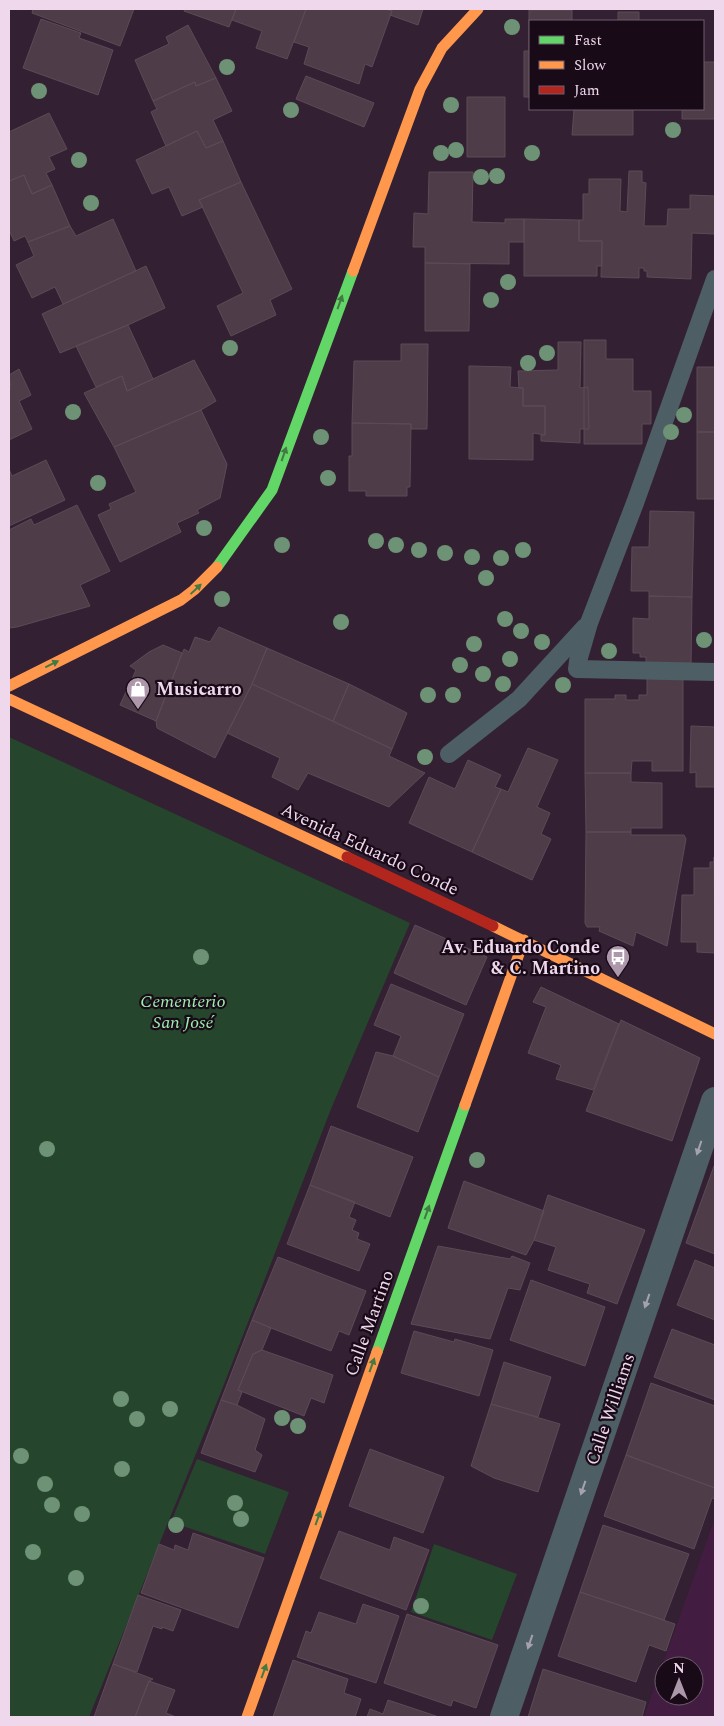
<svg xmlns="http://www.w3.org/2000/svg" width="724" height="1726" font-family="Spectral,serif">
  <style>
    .built { fill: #431d41; fill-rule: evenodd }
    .green { fill: #25462d }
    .building { fill: #4e3d49; stroke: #5c4a57 }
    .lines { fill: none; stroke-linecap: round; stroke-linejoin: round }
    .lane { stroke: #4d5e64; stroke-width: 18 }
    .street { stroke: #4d5e64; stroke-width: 28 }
    .fast { stroke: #63d668; stroke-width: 11 }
    .slow { stroke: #ff974d; stroke-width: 11 }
    .jam { stroke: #b3261e; stroke-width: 11 }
    .tree { fill: #6d9275 }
    .oneway { fill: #427a44 }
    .oneway2 { fill: #a6a1af }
    .labels { text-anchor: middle; stroke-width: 4.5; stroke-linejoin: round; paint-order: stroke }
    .poi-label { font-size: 18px; font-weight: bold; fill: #efd7ec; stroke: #190a18; text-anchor: start }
    .street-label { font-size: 18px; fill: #efd7ec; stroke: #190a18 }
    .park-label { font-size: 18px; font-style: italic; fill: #9cefac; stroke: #190a18 }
  </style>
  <rect width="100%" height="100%" fill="#332032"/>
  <path class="built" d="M715 1518V1717H644ZM664 1666H694V1696H664Z"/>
  <path class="green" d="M9 737 410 923 331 1109 219 1397 89 1717H9Z
    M197 1459 289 1492 265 1554 171 1522Z
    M434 1544 517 1574 492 1640 411 1612Z"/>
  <path class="building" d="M33 9H134L120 46 32 13Z
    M185 9H236L229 27 184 11Z
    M236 9H306L287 59 256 48 262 31 232 20Z
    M306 9H385L392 11 372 67 365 64 359 84 304 64 309 47 294 42Z
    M385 9H423L418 25 390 15 392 11Z
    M529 10H572V21H530V97H524V51H529Z
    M618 12H639V21H618Z
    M41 19 81 33 79 38 113 50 98 95 23 68Z
    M188 25 216 78 196 86 195 82 153 101 135 60 169 44 166 37Z
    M703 62H715V119H682V109H703Z
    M306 76 374 103 364 127 296 99Z
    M216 78 232 111 213 120 223 141 206 148 197 131 166 146 151 112 157 109 153 101 195 82 196 86Z
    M467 97H505V157H467Z
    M574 109H633V135H572Z
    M49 113 67 149 49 157 55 169 46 173 52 185 32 194 24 175 9 181V132Z
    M197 131 206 148 223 141 241 182 199 200 203 207 182 216 169 187 152 194 136 160Z
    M629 171H642V182L646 183 644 226H667L668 209H690V195L715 196V234L692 233 691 279 647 277V271H644V268H639V278L601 277 602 241H579V220H583V194H589V179H621L620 211 627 212Z
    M429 172H473L472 222 505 223V219H524V242H509V264L425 263V247H413L414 213 428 214Z
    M24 175 32 194 52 185 70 226 28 242 25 236 14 241 9 230V181Z
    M241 182 292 289 270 300 276 315 231 336 217 306 243 293 199 200Z
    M113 219 136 271 63 304 55 287 32 298 16 265 34 256 28 242 70 226 76 236Z
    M524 219 579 220V241H602V266H597V276H524Z
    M425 263 470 264 469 331H425Z
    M146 266 165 308 128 325 60 353 42 314Z
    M128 325 153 379 127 391 122 376 96 387 76 346Z
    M584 340H606V359H633V391H651V424H642V444H584Z
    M558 342H581L580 388 588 387 589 429H580V443L541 441V435H545V406H523V388H519L518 371 558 370Z
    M401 344H428L427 429H411V424L352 423 354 361H401Z
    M194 360 216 401 201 410 114 447 84 393 122 376 127 391Z
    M469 366 511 367 510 387 523 388V406H545V435L533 433V460L469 459Z
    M697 367H715V432H697Z
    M19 369 31 395 19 401 32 429 9 440V390L11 388 9 375Z
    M201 410 227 464 220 498 197 510 199 513 177 523 181 532 120 562 98 515 111 509 109 504 136 492 114 447Z
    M352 423 411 424 410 487H407V496H366V491H349V456H352Z
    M697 432H715V499H697Z
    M46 460 65 500 9 526V469L12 476Z
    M77 505 110 571 80 585 90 606 17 627 9 628V530L31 519 34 525Z
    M650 511 694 512 692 597 649 596V591H631L632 547H649Z
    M649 596 692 597 691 666 646 665V657H640V653H633V618L649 619Z
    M219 627 267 648 252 684 215 758 157 728 156 721 184 649 189 652 195 637 210 642Z
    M163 645 182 653 156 721 120 705 136 670 130 666 149 652Z
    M267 648 349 684 333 721 252 684Z
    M647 676H683V771H652V761H632L631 773H585V699H615V695H626V700H639V695H647Z
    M252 684 392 749 389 756 425 773 389 807 308 773 298 790 272 777 280 758 227 733Z
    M349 684 407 713 392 749 333 721Z
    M691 726 715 727V787H696V772L690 773Z
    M528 748 558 760 537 807 550 813 541 834 551 839 532 880 472 852 501 789 508 792Z
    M468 760 501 775 495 787 501 789 472 852 409 823 429 777 455 789Z
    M585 773H631V782L662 783V828H631V832H586Z
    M586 832H631V835H684L686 839 667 946 636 932 633 946 599 931 600 927H587L585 923Z
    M714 857 715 953 697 952V942H681L682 895H694V868H710V862H714Z
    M415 925 487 957 466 1005 394 973Z
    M391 984 464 1014 439 1077 393 1056 401 1036 374 1025Z
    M541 987 619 1024 593 1090 556 1079 561 1065 528 1053 546 1007 533 1002Z
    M621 1020 700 1058 672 1141 586 1111Z
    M376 1052 393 1056 439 1077 418 1132 357 1107Z
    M331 1126 413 1157 390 1217 310 1185Z
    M714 1166 715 1167V1254L686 1243Z
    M464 1181 544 1211 534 1240 526 1255 448 1228Z
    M310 1185 355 1202 349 1217 356 1220 352 1230 359 1233 357 1239 370 1244 359 1271 287 1244Z
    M548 1195 645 1230 617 1304 587 1293 590 1284 548 1270 556 1247 534 1240Z
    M438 1246 510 1259 512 1256 530 1263 520 1290 508 1288 490 1339 411 1324Z
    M278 1257 366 1291 349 1335 339 1331 331 1351 271 1328 252 1320Z
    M695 1260 715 1268V1320L677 1305Z
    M531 1280 605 1307 585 1366 510 1340Z
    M252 1320 271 1328 262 1350 253 1354 238 1390 242 1392 237 1405 221 1400Z
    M672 1329 715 1345V1400L654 1377Z
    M414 1331 454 1342 455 1339 493 1350 479 1396 401 1373Z
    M262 1350 333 1375 324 1403 311 1398 304 1416 238 1390 253 1354Z
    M504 1362 551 1377 538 1417 491 1404Z
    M651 1383 715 1406V1488L626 1455Z
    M221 1400 237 1405 265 1419 255 1450 262 1455 255 1472 201 1453Z
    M491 1404 560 1424 538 1492 494 1478 471 1466Z
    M370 1449 444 1477 423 1533 349 1506Z
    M626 1455 715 1488V1499L712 1498 694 1549 604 1516Z
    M603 1525 689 1554 664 1620 580 1592Z
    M339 1531 390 1550 394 1537 429 1550 406 1610 320 1578Z
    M193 1533 264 1558 238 1628 141 1593 159 1544 174 1550 175 1545 188 1550Z
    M580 1592 675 1624 666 1651 649 1645 636 1682 558 1656Z
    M138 1595 181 1610 173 1631 162 1627V1629L153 1626 137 1672 113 1664Z
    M363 1604 399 1616 376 1683 297 1657 306 1631 311 1633 319 1612 356 1624Z
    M407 1614 498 1645 476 1708 453 1700 451 1706 384 1683Z
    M293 1660 348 1679 344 1693 361 1699 355 1717H273Z
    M113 1664 153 1679 149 1681 135 1717H94Z
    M543 1669 646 1702 642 1717H528Z
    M149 1681 175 1690 166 1713 176 1717H135Z
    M388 1700 439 1717H367L370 1709 383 1714Z"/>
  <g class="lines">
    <path class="lane" d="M715 279 635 503 589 623 578 661 577 669 715 672
      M449 754 519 699 585 627"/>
    <path class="street" d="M504 1717 715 1101"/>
    <path class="fast" d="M217 567 272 490 353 271
      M377 1352 465 1105"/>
    <path class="slow" d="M353 271 420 89 442 48 478 9
      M9 686 181 600 194 590 217 567
      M9 699 347 857
      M493 926 715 1034
      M465 1105 524 940
      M247 1717 377 1352"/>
    <path class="jam" d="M347 857 493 926"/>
  </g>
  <g class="tree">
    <circle cx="512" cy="27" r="8"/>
    <circle cx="227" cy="67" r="8"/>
    <circle cx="39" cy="91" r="8"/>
    <circle cx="451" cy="105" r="8"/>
    <circle cx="291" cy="110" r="8"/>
    <circle cx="673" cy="130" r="8"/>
    <circle cx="456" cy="150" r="8"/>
    <circle cx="441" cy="153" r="8"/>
    <circle cx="532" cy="153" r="8"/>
    <circle cx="79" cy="160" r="8"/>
    <circle cx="497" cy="176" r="8"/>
    <circle cx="481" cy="177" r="8"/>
    <circle cx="91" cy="203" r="8"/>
    <circle cx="508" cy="282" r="8"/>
    <circle cx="491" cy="300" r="8"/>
    <circle cx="230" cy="348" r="8"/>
    <circle cx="547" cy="353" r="8"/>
    <circle cx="528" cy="363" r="8"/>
    <circle cx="73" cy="412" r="8"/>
    <circle cx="684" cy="415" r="8"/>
    <circle cx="671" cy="432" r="8"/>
    <circle cx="321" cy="437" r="8"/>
    <circle cx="328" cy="478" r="8"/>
    <circle cx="98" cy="483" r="8"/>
    <circle cx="204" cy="528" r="8"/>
    <circle cx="376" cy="541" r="8"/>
    <circle cx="282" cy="545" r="8"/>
    <circle cx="396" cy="545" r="8"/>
    <circle cx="419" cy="550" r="8"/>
    <circle cx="523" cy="550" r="8"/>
    <circle cx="445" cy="553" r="8"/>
    <circle cx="472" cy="557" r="8"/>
    <circle cx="501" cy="558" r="8"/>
    <circle cx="486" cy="578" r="8"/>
    <circle cx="222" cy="599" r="8"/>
    <circle cx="505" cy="619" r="8"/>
    <circle cx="341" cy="622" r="8"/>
    <circle cx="521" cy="631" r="8"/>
    <circle cx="704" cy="640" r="8"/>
    <circle cx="542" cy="642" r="8"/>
    <circle cx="474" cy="644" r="8"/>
    <circle cx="609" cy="651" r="8"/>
    <circle cx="510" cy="659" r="8"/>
    <circle cx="460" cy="665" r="8"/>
    <circle cx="483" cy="674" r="8"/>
    <circle cx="503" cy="684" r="8"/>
    <circle cx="563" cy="685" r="8"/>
    <circle cx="428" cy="695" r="8"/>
    <circle cx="453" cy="695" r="8"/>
    <circle cx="425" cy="757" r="8"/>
    <circle cx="201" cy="957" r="8"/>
    <circle cx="47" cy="1149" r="8"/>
    <circle cx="477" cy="1160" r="8"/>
    <circle cx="121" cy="1399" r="8"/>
    <circle cx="170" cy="1409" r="8"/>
    <circle cx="282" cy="1418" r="8"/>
    <circle cx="137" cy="1419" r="8"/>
    <circle cx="298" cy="1426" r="8"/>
    <circle cx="21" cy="1456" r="8"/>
    <circle cx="122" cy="1469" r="8"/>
    <circle cx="45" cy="1484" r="8"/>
    <circle cx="235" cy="1503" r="8"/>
    <circle cx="52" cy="1505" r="8"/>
    <circle cx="82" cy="1514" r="8"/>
    <circle cx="241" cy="1519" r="8"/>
    <circle cx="176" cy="1525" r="8"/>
    <circle cx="33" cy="1552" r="8"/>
    <circle cx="76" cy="1578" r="8"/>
    <circle cx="421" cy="1606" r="8"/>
  </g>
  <defs><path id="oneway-solid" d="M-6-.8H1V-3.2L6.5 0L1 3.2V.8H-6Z" transform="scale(1.25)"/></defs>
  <g class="oneway">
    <use href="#oneway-solid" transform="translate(340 302) rotate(-70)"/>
    <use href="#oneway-solid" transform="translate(284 454) rotate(-71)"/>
    <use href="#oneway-solid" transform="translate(196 589) rotate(-43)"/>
    <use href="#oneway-solid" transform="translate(52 664) rotate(-26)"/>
    <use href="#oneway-solid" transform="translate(427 1212) rotate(-70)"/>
    <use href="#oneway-solid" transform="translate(372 1365) rotate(-70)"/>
    <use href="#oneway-solid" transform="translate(318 1518) rotate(-70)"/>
    <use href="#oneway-solid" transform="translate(264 1671) rotate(-70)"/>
  </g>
  <g class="oneway2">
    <use href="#oneway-solid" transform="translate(699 1148) rotate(109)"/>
    <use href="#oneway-solid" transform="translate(647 1301) rotate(109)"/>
    <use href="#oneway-solid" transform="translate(583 1488) rotate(109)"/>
    <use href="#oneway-solid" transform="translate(530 1642) rotate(109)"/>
  </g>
  <defs>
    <g id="shop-pin" transform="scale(1.25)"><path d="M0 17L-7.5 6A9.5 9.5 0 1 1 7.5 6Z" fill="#ad97ab" stroke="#190a18"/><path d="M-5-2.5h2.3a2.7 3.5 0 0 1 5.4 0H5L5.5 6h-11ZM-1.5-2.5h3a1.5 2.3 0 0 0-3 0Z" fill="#fff"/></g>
    <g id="bus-pin" transform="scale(1.25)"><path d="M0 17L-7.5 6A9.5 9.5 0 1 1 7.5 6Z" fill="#ad97ab" stroke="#190a18"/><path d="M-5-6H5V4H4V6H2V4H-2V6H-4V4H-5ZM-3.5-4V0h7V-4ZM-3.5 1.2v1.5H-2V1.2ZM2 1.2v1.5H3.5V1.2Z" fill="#fff"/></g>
  </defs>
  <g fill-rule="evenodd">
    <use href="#shop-pin" x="138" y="689"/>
    <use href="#bus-pin" x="618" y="957"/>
  </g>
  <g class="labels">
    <g class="poi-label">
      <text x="156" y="695">Musicarro</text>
      <text x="600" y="953" text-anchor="end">Av. Eduardo Conde<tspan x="600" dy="21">&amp; C. Martino</tspan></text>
    </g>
    <g class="street-label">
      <text transform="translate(370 849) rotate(25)" y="6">Avenida Eduardo Conde</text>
      <text transform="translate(369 1323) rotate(-70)" y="6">Calle Martino</text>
      <text transform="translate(610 1409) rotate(-71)" y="6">Calle Williams</text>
    </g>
    <g class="park-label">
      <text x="183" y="1007">Cementerio<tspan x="183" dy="21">San José</tspan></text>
    </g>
  </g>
  <rect width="724" height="1726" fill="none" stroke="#efd7ec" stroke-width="20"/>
  <rect x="529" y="20" width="175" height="90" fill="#190a18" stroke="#6f5c6d"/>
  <rect x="539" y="36" width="25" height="8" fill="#63d668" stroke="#6f5c6d"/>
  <text x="574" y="45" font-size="15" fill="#efd7ec">Fast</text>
  <rect x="539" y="61" width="25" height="8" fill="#ff974d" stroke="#6f5c6d"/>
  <text x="574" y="70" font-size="15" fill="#efd7ec">Slow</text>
  <rect x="539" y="86" width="25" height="8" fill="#b3261e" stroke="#6f5c6d"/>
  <text x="574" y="95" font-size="15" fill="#efd7ec">Jam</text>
  <g transform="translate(679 1681)"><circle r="24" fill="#190a18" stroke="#6f5c6d"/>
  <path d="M0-4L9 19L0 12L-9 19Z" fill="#ad97ab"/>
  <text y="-8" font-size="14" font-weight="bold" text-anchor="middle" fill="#efd7ec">N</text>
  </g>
</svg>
